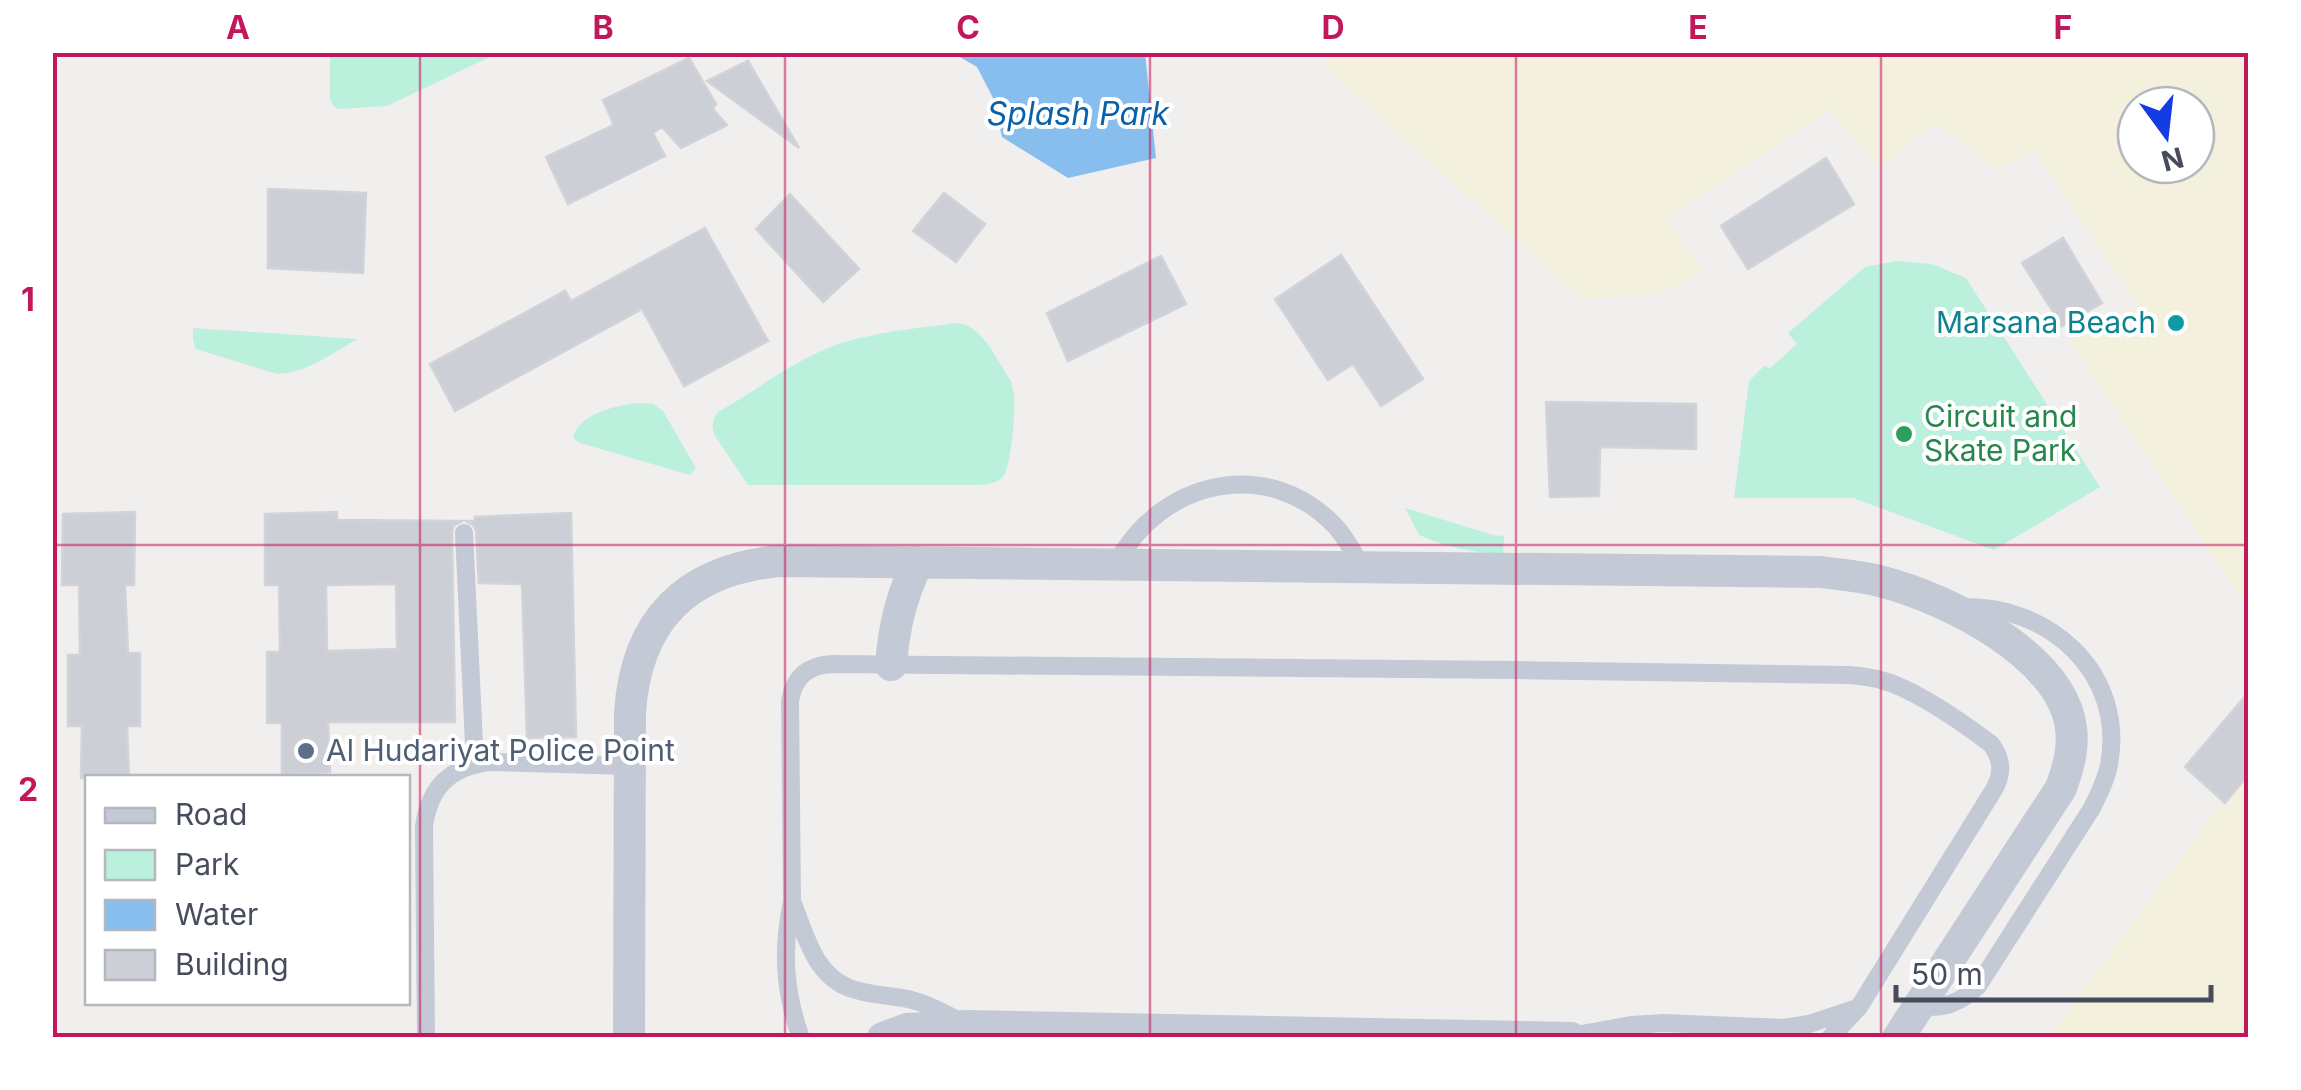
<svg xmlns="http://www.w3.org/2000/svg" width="2301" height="1090" font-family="Inter,sans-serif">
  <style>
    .green { fill: #bbf0dd }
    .sand { fill: #f3f1de; fill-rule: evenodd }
    .water { fill: #87beed }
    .building { fill: #cdcfd6; stroke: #d2d2da; stroke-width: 2.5; fill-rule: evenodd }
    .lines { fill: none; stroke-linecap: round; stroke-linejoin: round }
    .lane { stroke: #c4c9d6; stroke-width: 18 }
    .street { stroke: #c4c9d6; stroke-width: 32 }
    .grid { fill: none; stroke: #c2185b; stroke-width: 2.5; stroke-opacity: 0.55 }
    .culture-dot { fill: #0f9aa8; stroke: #fff; stroke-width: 4 }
    .leisure-dot { fill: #2e9e5b; stroke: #fff; stroke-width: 4 }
    .service-dot { fill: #5c6f8a; stroke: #fff; stroke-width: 4 }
    .labels { text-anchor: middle; stroke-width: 8; stroke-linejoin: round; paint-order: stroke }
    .culture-label { font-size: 30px; fill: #0d838f; stroke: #fff; text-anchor: end }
    .leisure-label { font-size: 30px; fill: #27864d; stroke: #fff; text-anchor: start }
    .service-label { font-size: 30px; fill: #4e5e75; stroke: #fff; text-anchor: start }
    .water-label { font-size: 32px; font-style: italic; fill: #0960ab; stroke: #fff }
    .neatline { fill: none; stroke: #c2185b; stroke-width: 4 }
    .grid-label { font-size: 32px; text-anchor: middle; font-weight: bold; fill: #c2185b }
  </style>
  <rect width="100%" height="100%" fill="#f1efee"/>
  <path class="green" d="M330 53V52L498 53 387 106 338 109 333 105 330 99Z
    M1896 261 1932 264 1966 278 2100 487 1994 550 1853 498H1734L1749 381 1765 365 1769 369 1797 344 1788 333 1865 267Z
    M957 323C983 325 996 360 1010 379 1012 385 1013 389 1014 395 1016 409 1011 467 1003 477 997 483 988 484 980 485H748L715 436C711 426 712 421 718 412 754 392 787 365 826 349 867 332 913 329 957 323Z
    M193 328 358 339C333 352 306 374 277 374L196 349 193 340Z
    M636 403 653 404 663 411 696 468 690 475 580 443 573 438C578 414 615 406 636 403Z
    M1405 508 1493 535 1504 536 1503 554C1473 553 1447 547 1419 535Z"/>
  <path class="sand" d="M1330 52 2248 53V608L2069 342 2138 304 2036 152 1995 169 1936 124 1879 167 1830 110 1666 218 1702 272 1678 285 1650 295 1582 299 1323 66ZM2136 105H2196V165H2136Z
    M2248 768V1037H2048Z"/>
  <path class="water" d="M953 53H1145L1156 158 1068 178 1002 137 993 98 977 67Z"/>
  <path class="building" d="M689 58 716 104 713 109 727 125 681 148 662 127 653 133 665 156 568 204 546 157 614 125 603 100Z
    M748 61 799 148 707 81Z
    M1826 158 1854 204 1748 269 1721 226Z
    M268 189 366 193 363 273 268 268Z
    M944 193 985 224 956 262 913 231Z
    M790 194 859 269 823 302 756 229Z
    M705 228 768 341 684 386 642 309 455 411 430 364 565 291 571 301Z
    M2063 238 2102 303 2062 326 2022 263Z
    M1341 255 1423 379 1381 406 1353 364 1328 380 1275 299Z
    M1161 256 1186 304 1068 361 1047 313Z
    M1546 402 1696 404V449L1600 447 1599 496 1550 497Z
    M135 512 134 585H125L128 653H140V726H127L129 777 81 778 82 726H68V655H80L79 585H62L63 514Z
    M337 512V520L462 521 453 526 452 534 455 722H328L330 772 282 774V723H267V652H280L279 585H265V514ZM396 584 397 649 327 651 326 585Z
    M571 513 576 737 527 738 522 584 479 583 476 531 474 526 466 521H475V517Z
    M2248 693V775L2225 803 2185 767Z"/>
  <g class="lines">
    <path class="lane" d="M464 533 475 764
      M1116 564C1160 480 1269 454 1337 528 1347 540 1354 553 1362 567
      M792 901C800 921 806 942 817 960 840 997 872 992 908 999 926 1003 943 1012 959 1021
      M1918 1006C1943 1009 1959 1004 1978 986L2092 808C2099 794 2106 780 2109 765 2126 673 2049 604 1961 607
      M1565 1037 1631 1025 1664 1023 1783 1028 1809 1024 1854 1009
      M426 1038 424 826C430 786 451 766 491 762L630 766
      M801 1038C784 991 782 949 792 901L790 701C794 676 808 665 833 664L1515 670 1849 675C1860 676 1871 677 1881 680 1915 689 1963 723 1991 744 2003 760 2003 775 1993 791L1859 1007 1830 1038"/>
    <path class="street" d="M891 665C894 627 901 596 918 562
      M629 1038 630 713C636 620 686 570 779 561L1821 572C1842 575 1862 576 1883 582 1946 598 2062 655 2071 728 2074 749 2068 768 2061 788L1898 1038
      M883 1038 907 1029 968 1026 1571 1038"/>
  </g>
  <path class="grid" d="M420 52V1038M785 52V1038M1150 52V1038M1516 52V1038M1881 52V1038M52 545H2248"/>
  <circle class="culture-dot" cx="2176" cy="323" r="10"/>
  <circle class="leisure-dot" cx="1904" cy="434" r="10"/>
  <circle class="service-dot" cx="306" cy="751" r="10"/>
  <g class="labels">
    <g class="culture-label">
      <text x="2156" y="333">Marsana Beach</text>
    </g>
    <g class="leisure-label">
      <text x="1924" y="427">Circuit and<tspan x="1924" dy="34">Skate Park</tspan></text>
    </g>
    <g class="service-label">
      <text x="326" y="761">Al Hudariyat Police Point</text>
    </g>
    <g class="water-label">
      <text x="1078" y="125">Splash Park</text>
    </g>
  </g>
  <rect width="2301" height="1090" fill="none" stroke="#ffffff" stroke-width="110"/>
  <rect x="85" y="775" width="325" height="230" fill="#ffffff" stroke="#b5b7be" stroke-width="2.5"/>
  <rect x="105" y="808" width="50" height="15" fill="#c4c9d6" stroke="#b5b7be" stroke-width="2.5"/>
  <text x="175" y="825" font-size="30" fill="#464c5c">Road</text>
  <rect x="105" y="850" width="50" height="30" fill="#bbf0dd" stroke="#b5b7be" stroke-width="2.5"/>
  <text x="175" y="875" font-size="30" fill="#464c5c">Park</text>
  <rect x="105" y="900" width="50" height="30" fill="#87beed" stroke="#b5b7be" stroke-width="2.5"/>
  <text x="175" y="925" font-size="30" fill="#464c5c">Water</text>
  <rect x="105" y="950" width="50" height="30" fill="#cdcfd6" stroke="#b5b7be" stroke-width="2.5"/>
  <text x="175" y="975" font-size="30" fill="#464c5c">Building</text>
  <g transform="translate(2166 135) rotate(165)"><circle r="48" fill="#ffffff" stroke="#b5b7be" stroke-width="2.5"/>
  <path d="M0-8L18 38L0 25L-18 38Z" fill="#153be3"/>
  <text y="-15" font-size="28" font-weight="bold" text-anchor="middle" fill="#464c5c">N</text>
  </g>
  <path d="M1896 985v15h315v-15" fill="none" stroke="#464c5c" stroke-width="5"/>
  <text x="1911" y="985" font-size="30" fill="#464c5c" stroke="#ffffff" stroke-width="8" paint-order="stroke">50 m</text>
  <rect x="55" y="55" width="2191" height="980" class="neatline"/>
  <g class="grid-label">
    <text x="238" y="39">A</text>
    <text x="603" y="39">B</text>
    <text x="968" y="39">C</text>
    <text x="1333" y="39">D</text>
    <text x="1698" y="39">E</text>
    <text x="2063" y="39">F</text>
    <text x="28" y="311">1</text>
    <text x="28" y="801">2</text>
  </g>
</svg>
